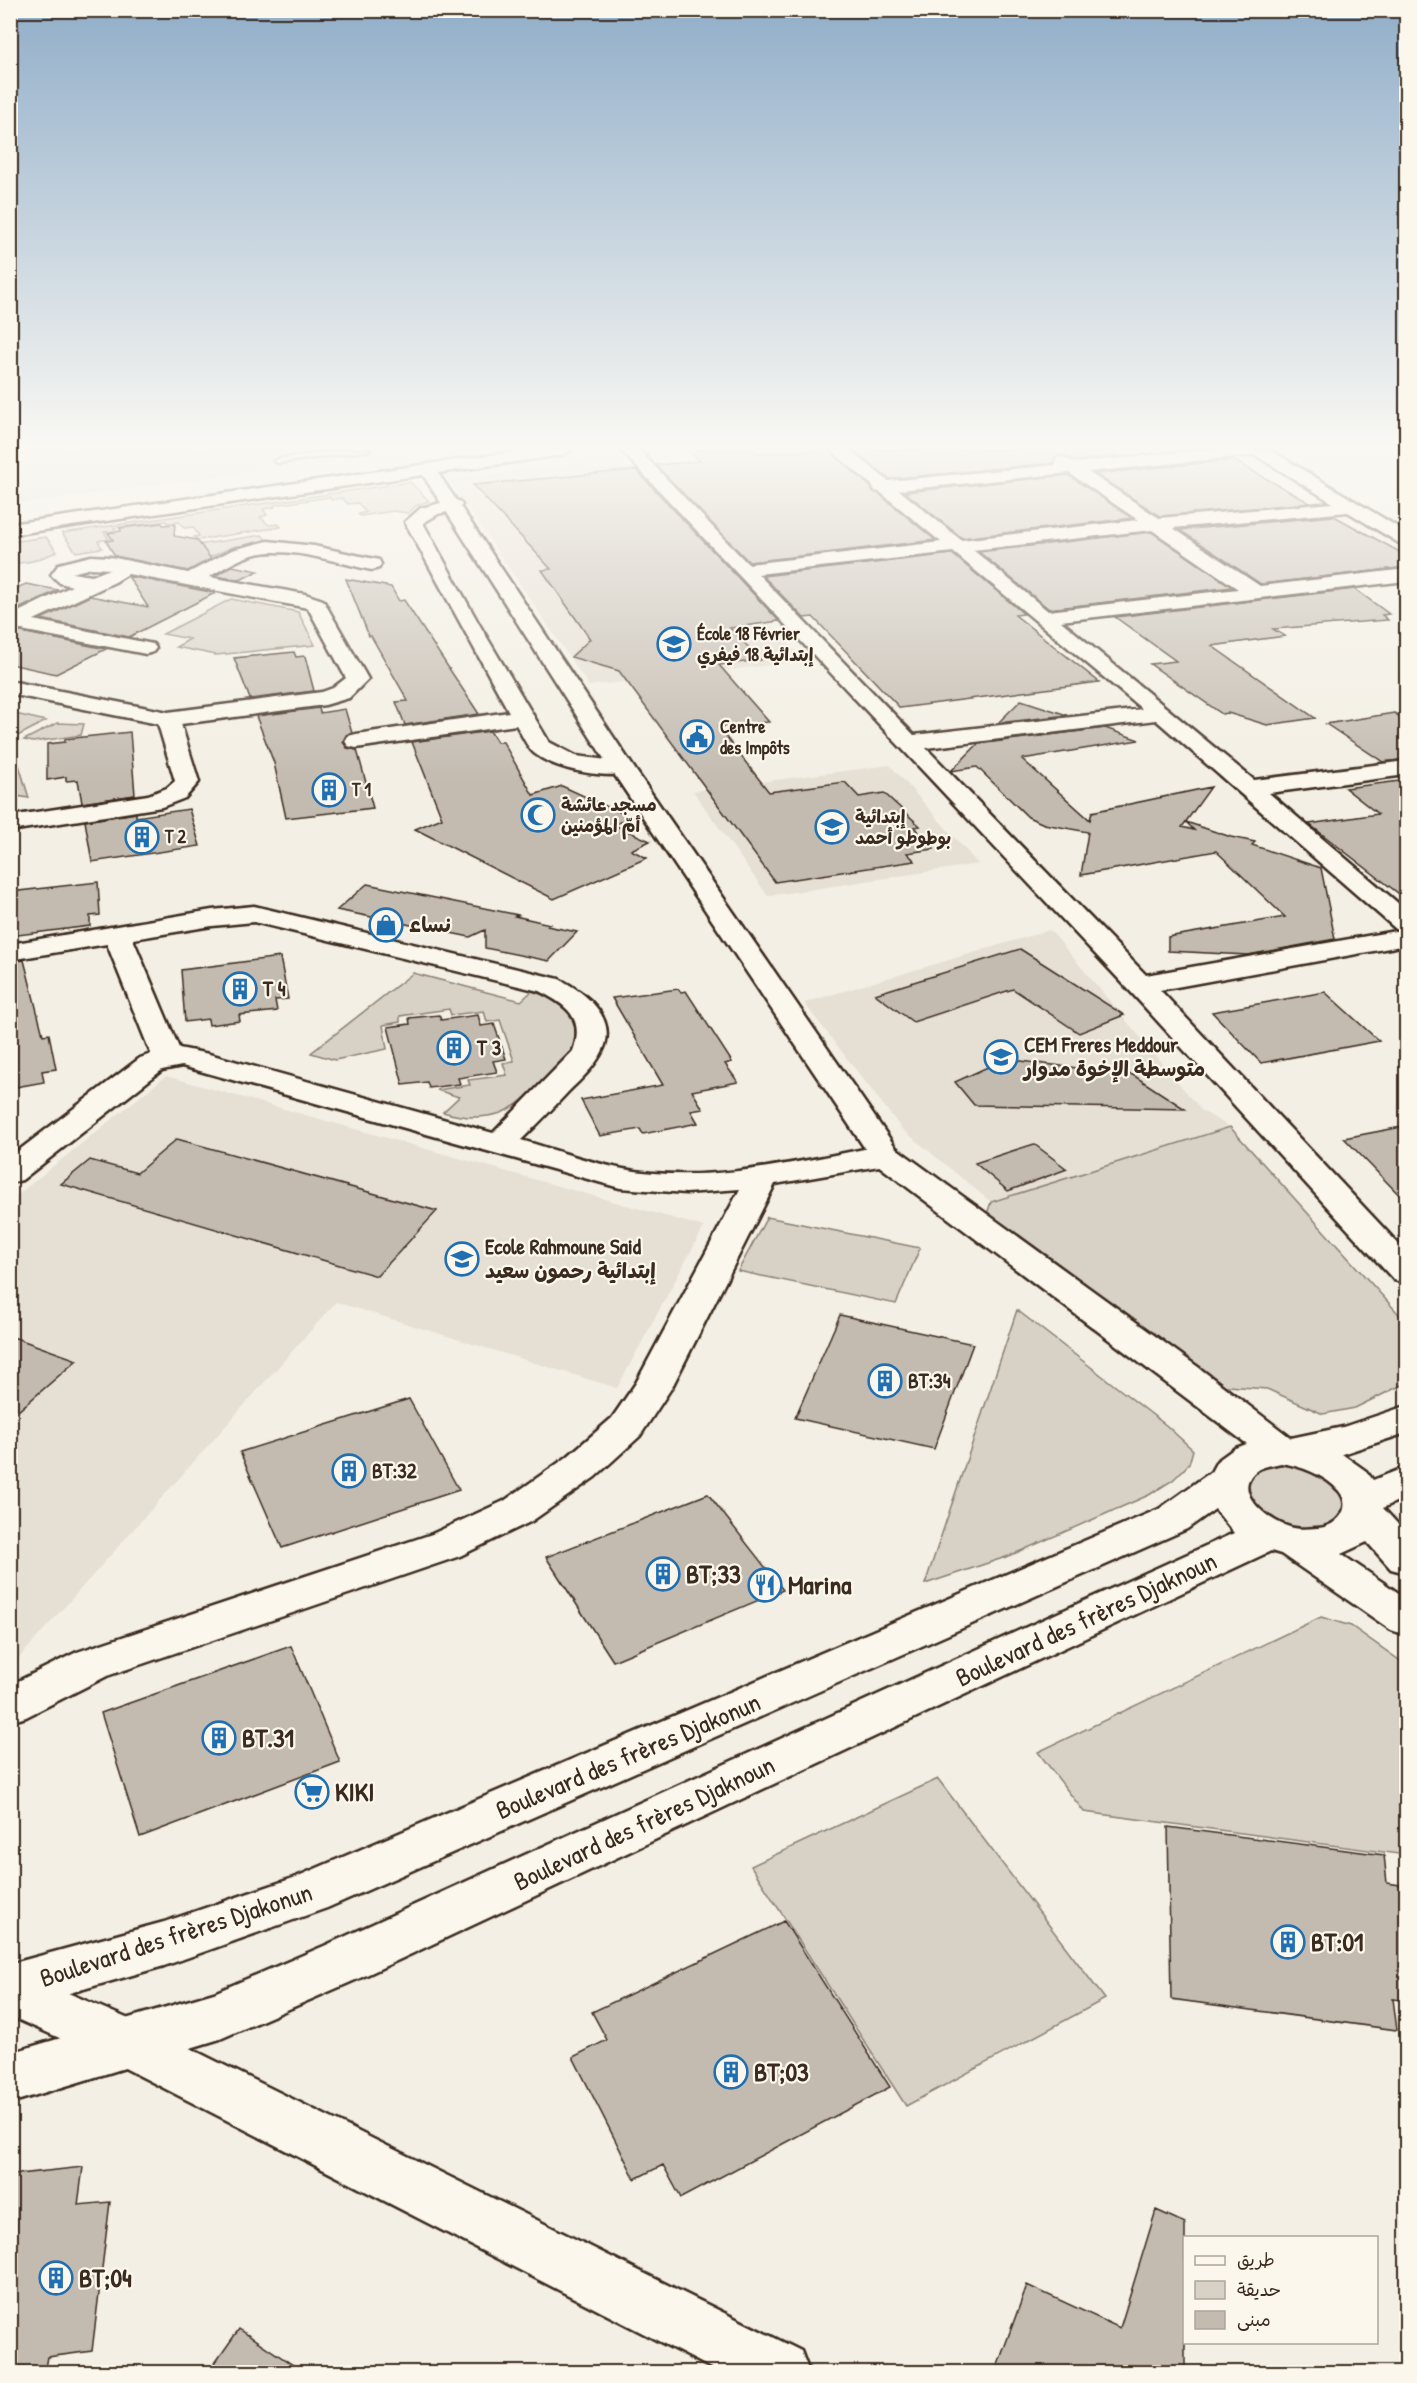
<svg xmlns="http://www.w3.org/2000/svg" width="1417" height="2383" font-family="'Patrick Hand','Playpen Sans Arabic',sans-serif">
  <style>
    .built { fill: #e5dfd4 }
    .green { fill: #d8d1c6; stroke: #8a7e72; stroke-width: 1.5 }
    .building { fill: #c3bbb0; stroke: #3b2a1e; stroke-width: 1.5 }
    .lines { fill: none; stroke-linecap: round; stroke-linejoin: round }
    .lane-casing { stroke: #3b2a1e; stroke-width: 5 }
    .street-casing { stroke: #3b2a1e; stroke-width: 5 }
    .secondary-casing { stroke: #3b2a1e; stroke-width: 5 }
    .lane { fill: #fbf7ec; fill-rule: evenodd }
    .street { fill: #fbf7ec; fill-rule: evenodd }
    .secondary { fill: #fbf7ec; fill-rule: evenodd }
    .labels { text-anchor: middle; stroke-width: 4.5; stroke-linejoin: round; paint-order: stroke }
    .far-poi-label { font-size: 18px; font-weight: bold; fill: #3b2a1e; stroke: #fbf7ec; text-anchor: start }
    .poi-label { font-size: 21px; font-weight: bold; fill: #3b2a1e; stroke: #fbf7ec; text-anchor: start }
    .near-poi-label { font-size: 26px; font-weight: bold; fill: #3b2a1e; stroke: #fbf7ec; text-anchor: start }
    .near-street-label { font-size: 26px; fill: #3b2a1e; stroke: #fbf7ec }
  </style>
  <rect width="100%" height="100%" fill="#f3efe4"/>
  <filter id="ink" filterUnits="userSpaceOnUse"><feTurbulence type="fractalNoise" baseFrequency=".0167" numOctaves="2"/><feDisplacementMap in="SourceGraphic" scale="12" xChannelSelector="R" yChannelSelector="G"/><feConvolveMatrix kernelMatrix="1 2 1 2 8 2 1 2 1" color-interpolation-filters="sRGB"/></filter>
  <g filter="url(#ink)">
    <path class="built" d="M11 450H411L11 505Z
      M610 457 748 602 805 661 589 686 449 480Z
      M890 765 978 864 768 896 693 791Z
      M1050 930 1202 1111 1230 1127 991 1202 902 1129 804 1003Z
      M166 1076 704 1227 617 1388 336 1302 18 1659 11 1656V1200Z"/>
    <path class="green" d="M410 482 429 501 416 506 408 513 393 511 361 516 358 514 366 512 358 503 348 504 342 498 331 500 330 497 274 505 275 507 263 509 267 515 260 517 269 525 278 524 281 527 198 540 194 537 199 536 193 527 184 528 179 522 167 523 166 521 114 528 115 531 104 532 109 539 98 541 102 548 76 552 62 533Z
      M262 535 270 544 235 546 206 559 171 549Z
      M46 537 57 552 33 561 13 564 11 559V542Z
      M231 599 298 612 315 645 216 655 176 647 190 639 163 634Z
      M11 713 46 721 12 739Z
      M57 723 84 724 81 735 33 742 24 740Z
      M19 765 29 798 11 795V766Z
      M413 973 521 1001 532 991C556 999 591 1020 573 1049 566 1061 554 1070 544 1079 531 1092 519 1106 501 1113 482 1119 462 1118 443 1112L459 1097 437 1090 470 1085 468 1080 507 1075 503 1063 514 1061 500 1020 487 1022 484 1011 451 1015 449 1009 400 1016V1022L383 1025 387 1049 335 1060 311 1053Z
      M1230 1127 1406 1322V1383L1355 1408 1323 1414 1267 1389 1215 1385 985 1220 991 1202Z
      M767 1217 920 1248 896 1304 738 1271Z
      M1017 1310 1167 1426 1193 1450 1189 1464 1173 1480 1149 1495 1009 1556 925 1584Z
      M1275 1462 1322 1470 1349 1502 1341 1522 1315 1533 1280 1527 1252 1508 1245 1484C1252 1470 1260 1466 1275 1462Z
      M1321 1617 1351 1626 1406 1665V1855L1084 1812 1038 1752Z
      M938 1779 1105 1999 906 2106 751 1866Z"/>
    <path class="building" d="M688 450H754L757 453 829 450 871 487 873 492 879 494 935 540 749 562 656 465 700 461Z
      M854 450H1111L1120 456 1075 461 1063 455 1055 457 1053 463 889 479Z
      M1233 460 1310 503 1160 516 1095 474Z
      M636 470 779 621 730 628 761 660 719 665 769 722 718 727 769 792 845 782 859 797 884 793 920 826 914 827 934 849 907 853 915 861 775 882 619 671 571 657 590 639 542 570 551 569 473 485Z
      M1068 475 1132 518 962 538 905 492Z
      M1334 516 1407 556V567L1261 584 1180 530Z
      M162 523 163 525 175 524 174 536 197 540 211 559 188 571 115 556 106 541 113 540 108 533 121 531 120 528Z
      M1151 532 1232 587 1049 609 979 552Z
      M952 554 1024 614 1015 615 1099 682 900 708 813 617 804 618 763 576Z
      M232 566 258 571 240 580 215 576Z
      M128 576 215 593 129 637 41 619 90 596 148 607Z
      M346 579 391 587 399 601 404 600 479 714 405 725 396 702 408 701 371 636H369Z
      M26 584 58 590 10 613V591Z
      M1355 589 1389 614 1382 615 1388 620 1273 629 1285 636 1212 646 1315 718 1267 725 1228 713 1222 714 1150 664 1176 661 1115 617Z
      M16 631 106 649 56 674 10 664V632Z
      M294 652 296 657 305 656 314 691 250 699 234 658Z
      M1021 700 1067 715 998 723Z
      M319 708 320 713 345 709 352 733 346 735 343 742 347 748 357 750 373 808 286 818 274 763 256 716Z
      M1394 713 1407 721V759L1383 762 1326 724Z
      M1105 728 1139 740 1022 759 1090 820 1092 812 1211 787 1182 827 1194 830 1186 822 1231 837 1255 842 1252 845 1321 868 1335 939 1248 955 1168 951V937L1285 917 1216 851 1081 875 1088 832 1044 824 1028 817 977 767 951 771 978 744Z
      M490 731 497 742H503L533 795 562 786 630 817 614 825 650 841 631 850 647 858 554 899 415 829 442 818 412 742Z
      M130 732 135 795 82 803 78 780 66 781V777L47 780V744L65 742V739Z
      M1407 780V900L1309 824 1378 814 1345 788Z
      M189 809 200 846 92 862 85 821 136 813V817Z
      M98 882 100 915 90 916V926L10 936V892Z
      M367 884 518 915 515 916 550 924 547 926 577 932 549 961 485 948V930L470 937 337 910Z
      M1020 949 1124 1015 1079 1033 1013 989 913 1022 875 994Z
      M280 957 288 999 275 1000 277 1011 239 1015 240 1021 209 1025 208 1019 185 1022 181 970Z
      M24 960 43 1035 49 1034 56 1069 42 1071 44 1082 10 1088V962Z
      M678 989 681 992 686 991 732 1062 725 1064 738 1082 692 1091 703 1109 691 1111 698 1123 643 1134 640 1129 600 1136 581 1100 663 1085 612 998Z
      M1325 992 1379 1041 1261 1063 1212 1012Z
      M439 1015 441 1020 478 1015 481 1026 494 1024 506 1059 493 1061 497 1072 458 1078 460 1084 429 1088 427 1082 403 1085 388 1027 410 1024 409 1018Z
      M1005 1059 1133 1075 1185 1109 974 1105 955 1082Z
      M1407 1126V1203L1344 1138Z
      M177 1139 437 1211 377 1276 61 1184 90 1160 137 1173Z
      M1034 1144 1067 1169 1008 1191 975 1163Z
      M840 1315 973 1344 934 1449 795 1418Z
      M10 1336 77 1360 10 1418Z
      M409 1399 459 1490 282 1548 240 1452Z
      M708 1494 783 1590 613 1661 546 1557Z
      M291 1646 340 1762 140 1837 101 1713Z
      M1168 1827 1384 1855 1387 1883 1407 1886V2001L1393 1999 1397 2030 1171 1999Z
      M784 1921 890 2087 681 2198 663 2165 635 2179 573 2057 607 2040 592 2012Z
      M83 2167 78 2205 110 2202 92 2351 48 2357 45 2373H10V2175Z
      M1156 2210 1185 2223V2373H995L1027 2285 1120 2328Z
      M239 2329 305 2373H208Z"/>
    <g class="lines">
      <g class="lane-casing">
        <path id="lane" d="M343 450H370L278 463 274 461 278 459Z"/>
      </g>
      <g class="street-casing">
        <path id="street" d="M621 450H639L748 564 941 542 880 492 875 491 873 486 831 450H850L888 481 1056 465 1055 462 1057 458 1063 457 1075 463 1201 450H1270L1406 532V544L1399 543 1348 512 1173 528 1260 586 1406 569V581L1061 621 1254 780 1406 761V775L1269 793 1406 910V945L1160 990 1406 1252V1283L1394 1280 1130 991ZM1255 455 1333 503 1159 518 1088 472ZM1069 473 1138 520 961 540 899 490ZM1152 530 1238 589 1048 611 973 550ZM953 552 1142 709 914 735 758 574ZM1156 720 1396 929 1401 930 1146 975 926 748Z
          M453 500 459 501 462 505 459 509 438 514 423 523 479 624 549 742 576 756 630 763 634 768 630 773C605 779 555 770 534 753 526 746 522 734 516 725L356 748 348 746 345 741 348 736 356 734 509 712 405 522 421 508Z
          M268 541 314 546 379 560 381 564 379 568 372 570C338 563 289 546 256 554 239 558 224 568 209 577L305 594 323 600 368 679 349 698 325 705 181 724 199 782 185 798 162 807 10 831V816L148 795 167 788 175 781 158 724 10 694V681L168 712 322 692 333 688 346 678 308 608 128 574 115 582 34 620 153 644 156 648 153 652 146 654 16 629 10 630V616L72 586 60 583 51 575 59 564 91 556 110 557 188 573 232 550ZM91 568 110 569 92 576 72 573Z
          M254 906 559 979C585 992 618 1018 603 1050 595 1067 580 1080 567 1093 552 1109 537 1125 521 1140 555 1150 589 1162 623 1169 709 1185 800 1161 885 1145L896 1148 901 1155 896 1162 885 1165 775 1184 672 1387 640 1436 595 1477 532 1521 460 1556 107 1676 26 1717 10 1722V1685L77 1652 432 1534 504 1501 567 1457 612 1418 636 1383 740 1189 686 1193 620 1188 182 1066 162 1070 22 1180 10 1183V1157L140 1058 151 1054 107 944 10 960V944L212 910ZM254 922 539 991C567 1005 585 1018 573 1051L493 1133 209 1054 179 1048 133 939 212 926Z
          M10 1968 145 2026 801 2351 809 2372H719L109 2060 10 2016Z"/>
      </g>
      <g class="secondary-casing">
        <path id="secondary" d="M526 450H571L563 455 438 473 634 768 896 1148 1198 1367 1291 1438 1343 1427 1406 1406V1433L1342 1454 1366 1471 1373 1480 1406 1467V1497L1383 1508 1406 1533V1573L1391 1569 1367 1542 1341 1554 1406 1598V1635L1391 1630 1281 1554 1271 1551 360 1978 220 2039 10 2103V2053L214 1993 324 1946 1234 1533 1215 1509 1187 1529 327 1908 164 1966 10 2010V1964L164 1922 296 1877 1159 1509 1211 1472 1217 1461 1235 1448 1247 1444 874 1162 610 768 423 475 10 535V524ZM1281 1463C1302 1466 1325 1475 1339 1491 1354 1509 1335 1528 1317 1528 1306 1529 1295 1530 1284 1525 1264 1517 1229 1488 1259 1469 1265 1466 1274 1465 1281 1463Z"/>
      </g>
      <use href="#lane" class="lane"/>
      <use href="#street" class="street"/>
      <use href="#secondary" class="secondary"/>
    </g>
  </g>
  <linearGradient id="sky" x2="0" y2="1"><stop stop-color="#91aec9"/><stop offset="0.57" stop-color="#faf8f3"/><stop offset="1" stop-color="#faf8f3" stop-opacity="0"/></linearGradient>
  <rect width="1417" height="784" fill="url(#sky)"/>
  <defs>
    <g id="school-ring" transform="scale(1.725)"><circle r="9.5" fill="#fbf7ec" stroke="#1f6fb2" stroke-width="1.5"/><path d="M0-5L7-2L0 1L-7-2ZM-4 1L0 2.5L4 1V4Q0 6-4 4Z" fill="#1f6fb2"/></g>
    <g id="civic-ring" transform="scale(1.725)"><circle r="9.5" fill="#fbf7ec" stroke="#1f6fb2" stroke-width="1.5"/><path d="M-.6-6.5H3V-4.5H.6V-3L4-1V1h2V6H-6V1h2V-1L-.6-3ZM-1.2 2.5V6h2.4V2.5Z" fill="#1f6fb2"/></g>
    <g id="building-ring" transform="scale(1.725)"><circle r="9.5" fill="#fbf7ec" stroke="#1f6fb2" stroke-width="1.5"/><path d="M-4-6H4V6H1V3H-1V6H-4ZM-2.5-4.3h1.7v1.8h-1.7ZM.8-4.3h1.7v1.8H.8ZM-2.5-1h1.7V.8h-1.7ZM.8-1h1.7V.8H.8Z" fill="#1f6fb2"/></g>
    <g id="mosque-ring" transform="scale(1.725)"><circle r="9.5" fill="#fbf7ec" stroke="#1f6fb2" stroke-width="1.5"/><path d="M3.5-4.9A6 6 0 1 0 3.5 4.9A5 5 0 1 1 3.5-4.9Z" fill="#1f6fb2"/></g>
    <g id="shop-ring" transform="scale(1.725)"><circle r="9.5" fill="#fbf7ec" stroke="#1f6fb2" stroke-width="1.5"/><path d="M-5-2.5h2.3a2.7 3.5 0 0 1 5.4 0H5L5.5 6h-11ZM-1.5-2.5h3a1.5 2.3 0 0 0-3 0Z" fill="#1f6fb2"/></g>
    <g id="restaurant-ring" transform="scale(1.725)"><circle r="9.5" fill="#fbf7ec" stroke="#1f6fb2" stroke-width="1.5"/><path d="M-5-6h1v4h1v-4h1v4h1v-4h1v5L-1.5 .5V6h-2V.5L-5-1ZM5-6V6H3V1.5H1.5Q1.5-4 5-6Z" fill="#1f6fb2"/></g>
    <g id="supermarket-ring" transform="scale(1.725)"><circle r="9.5" fill="#fbf7ec" stroke="#1f6fb2" stroke-width="1.5"/><path d="M-6-5.5h2.5l.6 2H6L4.5 2H-2.5L-4.4-4H-6ZM-1.5 3.2a1.3 1.3 0 1 0 .1 0ZM3 3.2a1.3 1.3 0 1 0 .1 0Z" fill="#1f6fb2"/></g>
  </defs>
  <g fill-rule="evenodd">
    <use href="#school-ring" x="674" y="644"/>
    <use href="#civic-ring" x="697" y="737"/>
    <use href="#building-ring" x="329" y="790"/>
    <use href="#mosque-ring" x="538" y="815"/>
    <use href="#school-ring" x="832" y="827"/>
    <use href="#building-ring" x="142" y="837"/>
    <use href="#shop-ring" x="386" y="925"/>
    <use href="#building-ring" x="240" y="989"/>
    <use href="#building-ring" x="454" y="1048"/>
    <use href="#school-ring" x="1001" y="1057"/>
    <use href="#school-ring" x="462" y="1259"/>
    <use href="#building-ring" x="885" y="1381"/>
    <use href="#building-ring" x="349" y="1471"/>
    <use href="#building-ring" x="663" y="1574"/>
    <use href="#restaurant-ring" x="765" y="1585"/>
    <use href="#building-ring" x="219" y="1738"/>
    <use href="#supermarket-ring" x="312" y="1792"/>
    <use href="#building-ring" x="1288" y="1942"/>
    <use href="#building-ring" x="731" y="2072"/>
    <use href="#building-ring" x="56" y="2278"/>
  </g>
  <g class="labels">
    <g class="far-poi-label">
      <text x="697" y="640">École 18 Février<tspan x="697" dy="21">إبتدائية 18 فيفري</tspan></text>
      <text x="720" y="733">Centre<tspan x="720" dy="21">des Impôts</tspan></text>
      <text x="352" y="796">T 1</text>
      <text x="561" y="811">مسجد عائشة<tspan x="561" dy="21">أمّ المؤمنين</tspan></text>
      <text x="855" y="823">إبتدائية<tspan x="855" dy="21">بوطوطو أحمد</tspan></text>
      <text x="165" y="843">T 2</text>
    </g>
    <g class="poi-label">
      <text x="409" y="932">نساء</text>
      <text x="263" y="996">T 4</text>
      <text x="1024" y="1052">CEM Freres Meddour<tspan x="1024" dy="24">متوسطة الإخوة مدوار</tspan></text>
      <text x="477" y="1055">T 3</text>
      <text x="485" y="1254">Ecole Rahmoune Said<tspan x="485" dy="24">إبتدائية رحمون سعيد</tspan></text>
      <text x="908" y="1388">BT:34</text>
      <text x="372" y="1478">BT:32</text>
    </g>
    <g class="near-poi-label">
      <text x="686" y="1583">BT;33</text>
      <text x="788" y="1594">Marina</text>
      <text x="242" y="1747">BT.31</text>
      <text x="335" y="1801">KIKI</text>
      <text x="1311" y="1951">BT:01</text>
      <text x="754" y="2081">BT;03</text>
      <text x="79" y="2287">BT;04</text>
    </g>
    <g class="near-street-label">
      <text transform="translate(1086 1619) rotate(-25)" y="9">Boulevard des frères Djaknoun</text>
      <text transform="translate(628 1756) rotate(-23)" y="9">Boulevard des frères Djakonun</text>
      <text transform="translate(644 1823) rotate(-25)" y="9">Boulevard des frères Djaknoun</text>
      <text transform="translate(176 1935) rotate(-18)" y="9">Boulevard des frères Djakonun</text>
    </g>
  </g>
  <rect width="1417" height="2383" fill="none" stroke="#fbf7ec" stroke-width="36"/>
  <rect x="18" y="18" width="1381" height="2347" fill="none" stroke="#3b2a1e" stroke-width="2" filter="url(#ink)"/>
  <rect x="1183" y="2236" width="195" height="108" fill="#fbf7ec" stroke="#aea59a" stroke-width="1.5"/>
  <rect x="1195" y="2256" width="30" height="9" fill="#fbf7ec" stroke="#aea59a" stroke-width="1.5"/>
  <text x="1237" y="2266" font-size="18" fill="#3b2a1e">طريق</text>
  <rect x="1195" y="2281" width="30" height="18" fill="#d8d1c6" stroke="#aea59a" stroke-width="1.5"/>
  <text x="1237" y="2296" font-size="18" fill="#3b2a1e">حديقة</text>
  <rect x="1195" y="2311" width="30" height="18" fill="#c3bbb0" stroke="#aea59a" stroke-width="1.5"/>
  <text x="1237" y="2326" font-size="18" fill="#3b2a1e">مبنى</text>
</svg>
